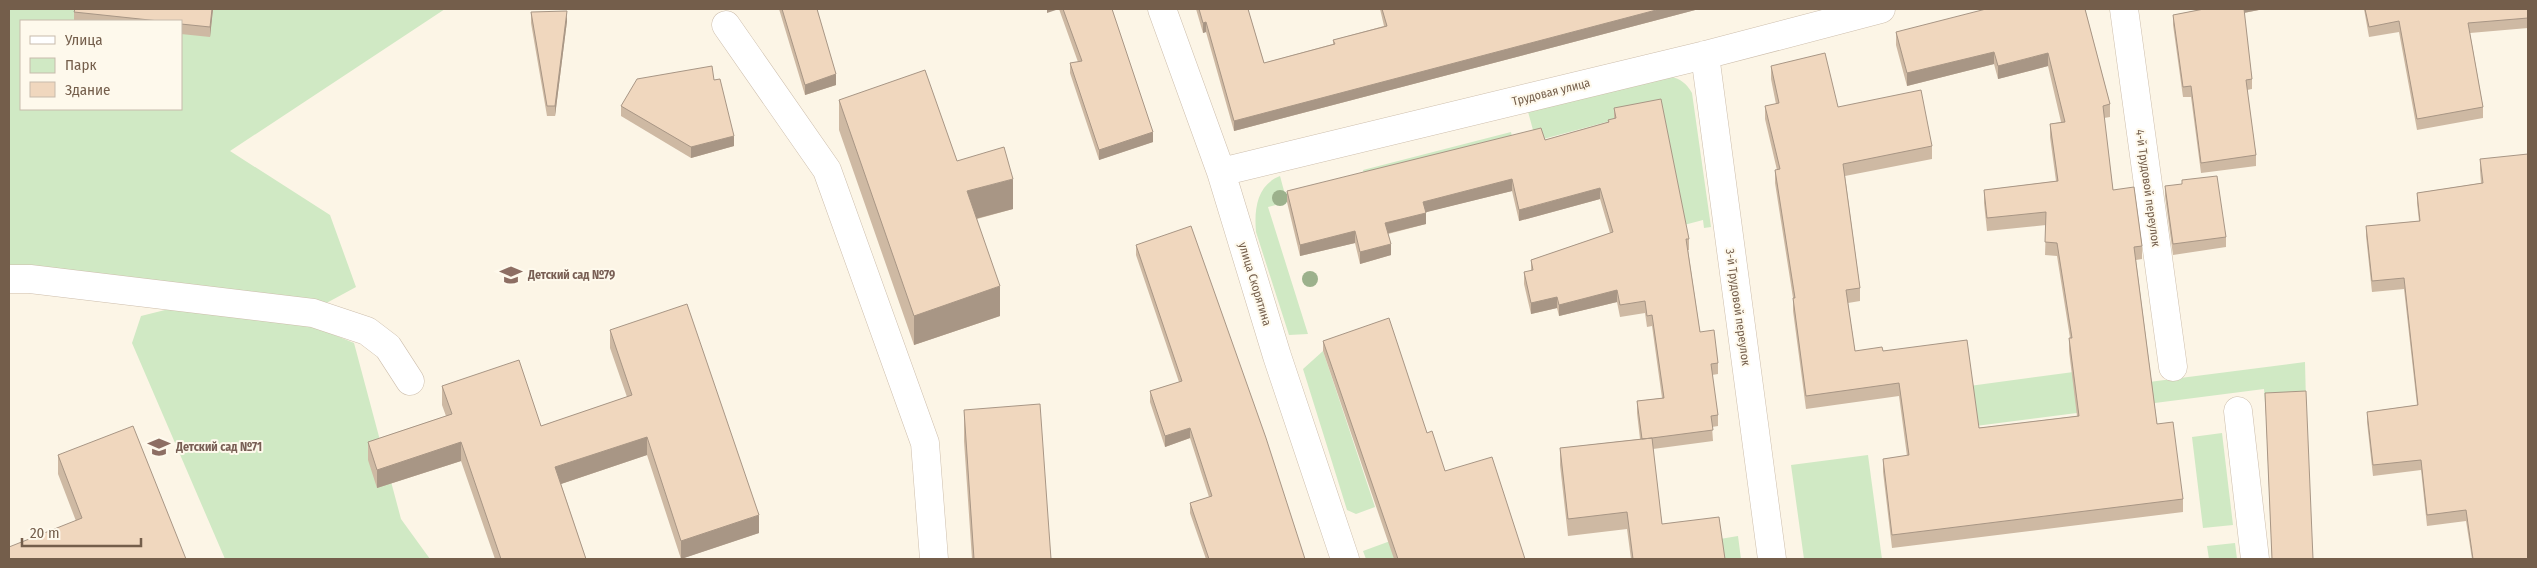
<svg xmlns="http://www.w3.org/2000/svg" width="2537" height="568" font-family="'Fira Sans Condensed',sans-serif">
  <style>
    .green { fill: #d0e9c4; fill-rule: evenodd }
    .lines { fill: none; stroke-linecap: round; stroke-linejoin: round }
    .minor-casing { stroke: #cdbeac; stroke-width: 29 }
    .minor { stroke: #fff; stroke-width: 28 }
    .tree { fill: #9cb18c }
    .wall { fill: #ceb9a3 }
    .shaded-wall { fill: #a89685 }
    .building { fill: #f0d7be; stroke: #a89685 }
    .labels { text-anchor: middle; stroke-width: 4; stroke-linejoin: round; paint-order: stroke }
    .street-label { font-size: 12px; fill: #745e4b; stroke: #fef9ec }
    .education-label { font-size: 12px; font-weight: bold; fill: #785e54; stroke: #fef9ec; text-anchor: start }
  </style>
  <rect width="100%" height="100%" fill="#fcf5e6"/>
  <path class="green" d="M9 9H445L230 151 330 215 356 287 321 306 9 269ZM21 21H181V109H21Z
    M1669 76C1681 79 1686 83 1692 93L1711 227 1704 228 1703 220 1684 225 1614 120 1536 141 1527 108Z
    M1511 132 1514 146 1366 182 1363 170Z
    M1280 176 1287 202 1268 207 1308 334 1289 335 1256 232C1254 209 1257 185 1280 176Z
    M169 309 315 327 354 343 401 519 430 559H225L132 343 141 316Z
    M1323 351 1375 507 1356 514 1347 510 1303 369Z
    M2305 362 2306 402 2265 403 2264 389 1968 427 1962 387 2081 371 2149 382Z
    M2222 433 2233 525 2203 528 2192 437Z
    M1868 455 1882 559H1804L1791 465Z
    M1738 536 1741 559H1723L1720 539Z
    M1393 540 1400 559H1366L1363 551Z
    M2235 543 2237 559H2209L2207 546Z"/>
  <g class="lines">
    <g class="minor-casing">
      <path id="minor" d="M1162 9 1221 172 1277 356 1345 559
        M2124 9 2173 367
        M726 25 827 170 925 443 934 559
        M1705 55 1772 559
        M1221 172 1705 55 1881 9
        M9 279H30L313 313 367 331 388 347 410 381
        M2238 411 2255 559"/>
    </g>
    <use href="#minor" class="minor"/>
  </g>
  <g class="tree">
    <circle cx="1280" cy="198" r="8"/>
    <circle cx="1310" cy="279" r="8"/>
  </g>
  <path class="wall" d="M213 9 210 37 181 34V21H74V12Z
    M779 9H817L836 85 805 95Z
    M1059 9H1112L1153 142 1099 160 1070 73V63L1078 62Z
    M1196 9H1248L1264 63 1333 44V40L1384 26 1380 9H1699L1234 131 1206 32 1203 33Z
    M2085 9 2110 104V117L2104 118 2113 190 2142 246V259L2136 260 2157 424 2183 499V512L1892 548 1883 472V459L1907 456 1899 396 1806 409 1793 311V298L1775 183V170H1777L1765 119V106L1776 104 1771 79V66L1838 107 1932 146V159L1845 176 1860 288V301L1848 303 1855 351H1883L1979 428 2077 416 2069 351V338H2070L2057 256 2045 255 2046 225 1987 231 1984 203V190L2056 181 2050 137V124L2061 122 2048 66 1998 79 1994 64 1907 86 1896 45V32Z
    M2203 9H2264L2244 13 2252 79V89L2247 90 2256 155V166L2201 173 2191 97H2183L2173 25V15Z
    M2364 9H2528V28L2470 33 2483 107V118L2417 130 2399 32 2369 37Z
    M531 12 567 21 555 116H547L531 23Z
    M714 80 734 146 691 158 621 116V106Z
    M839 100 957 161 1013 209 977 219 1000 316 914 345 839 130Z
    M1614 108 1689 239V250H1688L1700 332 1718 363V374L1712 375 1718 415V426L1712 427 1713 441 1653 449 1662 524 1725 559H1631L1627 529 1568 536 1560 465V448L1640 439 1637 413V401L1662 398 1652 326 1647 327 1645 313 1620 317 1617 302 1559 316 1557 308 1531 314 1524 284V272L1531 271V260L1610 233 1600 199 1519 221 1512 191 1426 212V224L1388 234 1391 255 1360 264 1355 243 1300 256 1287 202V191L1545 140 1608 122V120L1614 119Z
    M2480 159 2528 559H2472L2466 521 2427 526 2421 470 2373 476 2367 422V412L2417 405 2404 289 2372 292 2366 236V226L2419 221 2417 203V193L2481 183 2480 170Z
    M2165 186 2226 237V247L2173 255 2165 196Z
    M1136 245 1305 559H1206L1190 513V503L1209 497 1190 438 1165 447 1150 402V391L1179 382 1136 255Z
    M610 330 759 533 681 559 647 455 561 484 586 559H495L461 461 377 488 368 460V442L446 416 442 405V386L541 426 627 397 610 348Z
    M1323 341 1427 433 1445 471 1525 559H1394L1323 351Z
    M2265 393 2313 559H2272Z
    M964 410 1051 559H972L964 441Z
    M58 455 186 559 76 521 58 474Z"/>
  <path class="shaded-wall" d="M212 9H213L210 37V27Z
    M1047 9H1059L1047 13Z
    M1660 9H1699L1234 131V121Z
    M2243 9H2264L2243 13Z
    M567 11V21L555 116V106Z
    M1206 22V32L1203 33V23Z
    M1994 52V64L1907 86V73Z
    M2048 53V66L1998 79V66Z
    M836 74V85L805 95V85Z
    M1153 132V142L1099 160V150Z
    M734 136V146L691 158V147Z
    M1013 179V209L967 221V191Z
    M1512 179V191L1423 213V202Z
    M1600 188V199L1519 221V210Z
    M1426 213V224L1385 234V223Z
    M1355 231V243L1300 256V245Z
    M1391 244V255L1360 264V252Z
    M1000 286V316L914 345V316Z
    M1617 290V302L1559 316V305Z
    M1557 297V308L1531 314V303Z
    M9 343H10V353H9Z
    M1190 428V438L1165 447V436Z
    M647 437V455L555 486V467Z
    M461 442V461L377 488V470Z
    M759 515V533L681 559V541Z"/>
  <path class="building" d="M75 9H212L210 27 181 24V21H159L74 12Z
    M782 9H817L836 74 805 85Z
    M1063 9H1112L1153 132 1099 150 1070 63 1082 61Z
    M1199 9H1248L1264 63 1335 44 1333 40 1387 26 1382 9H1660L1234 121 1206 22 1203 23Z
    M1986 9H2085L2110 104 2103 106 2113 190 2134 187 2142 246 2134 247 2157 424 2173 422 2183 499 1892 535 1883 459 1909 455 1899 383 1806 396 1793 298H1795L1775 170 1780 169 1765 106 1779 103 1771 66 1825 53 1838 107 1921 90 1932 146 1843 164 1860 288 1846 290 1855 351 1882 347 1883 351 1967 340 1979 428 2079 416 2069 338H2072L2057 243 2045 242 2046 212 1987 218 1984 190 2058 181 2050 124 2065 122 2048 53 1998 66 1994 52 1907 73 1896 32Z
    M2204 9H2244L2252 79 2246 80 2256 155 2201 163 2191 86 2183 87 2173 15Z
    M2365 9H2528V18L2468 23 2483 107 2417 119 2399 21 2369 27Z
    M567 11 555 106H547L531 12Z
    M712 66 714 80 720 79 734 136 691 147 621 106 637 79Z
    M925 70 957 161 1004 147 1013 179 967 191 1000 286 914 316 839 100Z
    M1661 99 1689 239H1686L1700 332 1714 330 1718 363 1711 364 1718 415 1711 416 1713 430 1652 438 1642 439 1637 401 1664 398 1652 315 1647 316 1645 301 1620 305 1617 290 1559 305 1557 297 1531 303 1524 272 1533 270 1531 260 1613 232 1600 188 1519 210 1512 179 1423 202 1426 213 1385 223 1391 244 1360 252 1355 231 1300 245 1287 191 1541 128 1545 140 1609 122 1608 120 1616 118 1614 108Z
    M2528 154V559H2473L2466 510 2427 515 2421 460 2373 465 2367 412 2418 405 2404 278 2372 281 2366 226 2420 221 2417 193 2483 183 2480 159Z
    M2217 176 2226 237 2173 244 2165 186 2182 184V180Z
    M1191 226 1266 438 1305 559H1209L1190 503 1212 496 1190 428 1165 436 1150 391 1182 381 1136 245Z
    M687 304 759 515 681 541 647 437 555 467 586 559H501L461 442 377 470 368 442 452 414 442 386 519 360 541 426 632 395 610 330Z
    M1389 318 1427 433 1432 431 1445 471 1492 457 1525 559H1398L1323 341Z
    M2306 391 2313 559H2272L2265 393Z
    M1040 404 1051 559H974L964 410Z
    M133 426 186 559H9V547L82 518 58 455Z
    M1652 438 1662 524 1719 517 1725 559H1633L1627 512 1568 519 1560 448Z"/>
  <defs>
    <g id="school-bare" transform="scale(1.725)"><path d="M0-5L7-2L0 1L-7-2ZM-4 1L0 2.5L4 1V4Q0 6-4 4Z" fill="#8d6e63" stroke="#fef9ec" stroke-width="2.5" paint-order="stroke"/></g>
  </defs>
  <g fill-rule="evenodd">
    <use href="#school-bare" x="511" y="275"/>
    <use href="#school-bare" x="159" y="447"/>
  </g>
  <g class="labels">
    <g class="street-label">
      <text transform="translate(1551 92) rotate(-14)" y="4">Трудовая улица</text>
      <text transform="translate(2148 188) rotate(82)" y="4">4-й Трудовой переулок</text>
      <text transform="translate(1255 284) rotate(73)" y="4">улица Скорятина</text>
      <text transform="translate(1738 307) rotate(82)" y="4">3-й Трудовой переулок</text>
    </g>
    <g class="education-label">
      <text x="528" y="279">Детский сад №79</text>
      <text x="176" y="451">Детский сад №71</text>
    </g>
  </g>
  <rect width="2537" height="568" fill="none" stroke="#745e4b" stroke-width="20"/>
  <rect x="20" y="20" width="162" height="90" fill="#fef9ec" stroke="#c7bbac"/>
  <rect x="30" y="36" width="25" height="8" fill="#ffffff" stroke="#c7bbac"/>
  <text x="65" y="45" font-size="15" fill="#745e4b">Улица</text>
  <rect x="30" y="58" width="25" height="15" fill="#d0e9c4" stroke="#c7bbac"/>
  <text x="65" y="70" font-size="15" fill="#745e4b">Парк</text>
  <rect x="30" y="82" width="25" height="15" fill="#f0d7be" stroke="#c7bbac"/>
  <text x="65" y="95" font-size="15" fill="#745e4b">Здание</text>
  <path d="M22 538v8h119v-8" fill="none" stroke="#745e4b" stroke-width="2.5"/>
  <text x="30" y="538" font-size="15" fill="#745e4b" stroke="#fef9ec" stroke-width="4" paint-order="stroke">20 m</text>
</svg>
